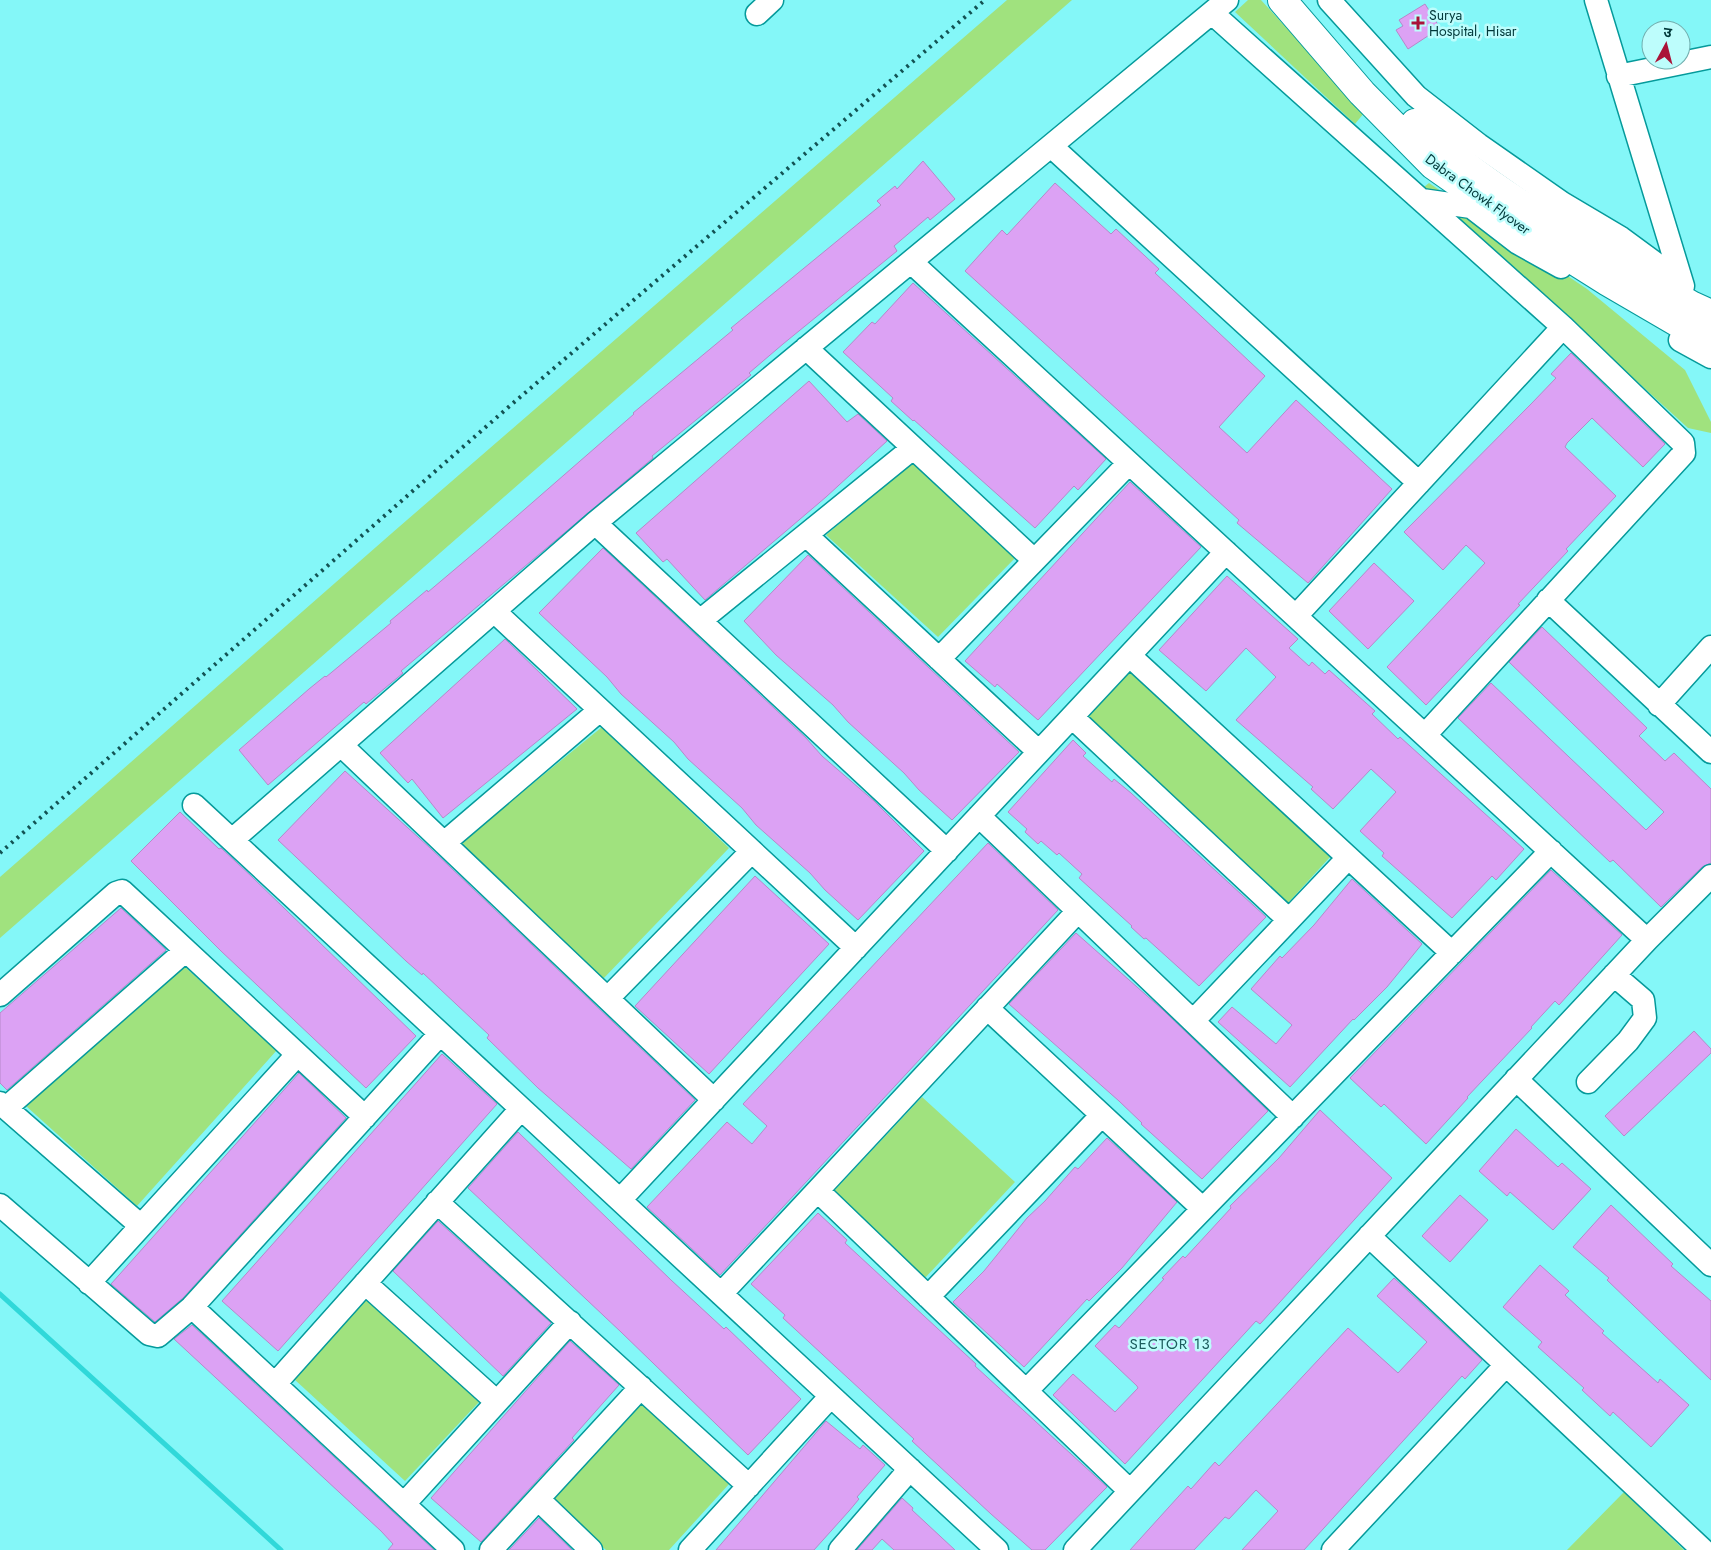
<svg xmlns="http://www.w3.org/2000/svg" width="1711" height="1550" font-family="Jost,'Noto Sans Devanagari',sans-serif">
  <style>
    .green { fill: #a0e27e }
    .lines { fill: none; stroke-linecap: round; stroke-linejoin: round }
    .stream { stroke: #30d8d9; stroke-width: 5 }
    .building { fill: #dca2f4; stroke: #b688c9 }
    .minor-casing { stroke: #059a9b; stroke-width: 25 }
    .major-casing { stroke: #059a9b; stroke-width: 30 }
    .minor { stroke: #fff; stroke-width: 22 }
    .major { stroke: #fff; stroke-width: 28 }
    .rail { stroke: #125253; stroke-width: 4; stroke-dasharray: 2.5 5; stroke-linecap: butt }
    .poi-dot { fill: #aa1338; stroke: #bdfdfc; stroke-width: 2 }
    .labels { text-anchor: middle; stroke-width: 5; stroke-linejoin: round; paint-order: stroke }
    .poi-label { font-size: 14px; fill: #003839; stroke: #bdfdfc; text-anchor: start }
    .street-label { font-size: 14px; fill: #003839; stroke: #bdfdfc }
    .neighbourhood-label { font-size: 15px; letter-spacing: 1px; fill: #1d5d5e; stroke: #bdfdfc }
  </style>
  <rect width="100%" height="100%" fill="#84f7f8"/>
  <path class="green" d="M1007 0H1072L0 938V877L392 533Z
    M1248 0H1261L1364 113 1355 124 1235 12Z
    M1429 183 1587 289 1685 370 1711 422V433L1688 428 1424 187Z
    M915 460 1017 556 938 637 826 535Z
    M1129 670 1331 856 1288 903 1086 716Z
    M602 727 729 848 603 979 460 843Z
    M185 967 277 1050 137 1206 26 1106Z
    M922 1097 1015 1182 924 1279 832 1193Z
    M367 1299 479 1402 405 1481 294 1379Z
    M641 1402 730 1483 669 1550H606L551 1500Z
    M1624 1492 1684 1550H1567Z"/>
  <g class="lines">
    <path class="stream" d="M0 1294 281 1550"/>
  </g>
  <path class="building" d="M1425 4 1440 28 1408 49 1396 30 1403 26 1399 20Z
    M923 161 955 199 930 220 928 217 894 246 897 251 783 344 749 373 751 375 652 456 653 458 401 671 403 673 366 704 364 702 268 785 239 750 309 689 325 676 326 677 391 623 390 621 427 590 428 592 486 543 634 414 633 413 733 330 731 328 881 205 877 201 895 186 897 189Z
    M1055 183 1111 234 1116 229 1159 269 1155 273 1265 376 1219 427 1247 453 1296 400 1392 489 1308 583 1237 523 1239 520 965 271 1002 230 1007 235Z
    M913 283 1106 459 1078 490 1074 486 1035 528 914 420 913 421 891 401 893 398 843 352 872 322 875 324Z
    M1571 353 1665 444 1643 467 1592 418 1567 443 1565 447 1616 496 1566 549 1568 551 1518 604 1520 605 1426 705 1387 667 1485 563 1466 545 1443 570 1404 532 1532 403 1556 378 1551 374Z
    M809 381 847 422 858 414 887 441 826 497 705 600 667 559 663 562 636 533Z
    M1130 482 1201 547 1038 720 997 684 995 687 965 661Z
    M603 548 806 738 822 756 874 801 924 851 858 920 825 890 810 873 756 825 742 808 688 759 674 742 621 694 607 677 539 613Z
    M808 555 1019 752 952 820 919 790 904 773 848 722 833 705 776 655 744 621Z
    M1374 563 1414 601 1368 649 1329 611Z
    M1227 576 1298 639 1289 648 1309 666 1312 662 1325 674 1329 670 1375 711 1372 714 1398 739 1400 737 1524 849 1496 880 1492 876 1452 918 1382 856 1384 853 1360 831 1396 792 1371 769 1333 809 1311 789 1313 787 1236 720 1276 677 1246 648 1206 691 1159 650Z
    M1542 627 1647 728 1639 736 1665 761 1674 753 1711 789V863L1702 867 1661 907 1613 860 1610 862 1458 718 1491 683 1646 830 1664 812 1509 662Z
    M505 639 577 709 443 818 412 779 408 783 380 753Z
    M1073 740 1086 753 1083 756 1112 782 1114 779 1131 793 1266 917 1199 986 1146 938 1144 939 1131 927 1132 926 1079 878 1082 874 1059 853 1057 855 1041 841 1038 844 1025 832 1027 829 1008 812Z
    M345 771 429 847 695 1100 631 1169 538 1088 487 1038 489 1035 423 973 422 975 406 961 278 840Z
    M180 812 219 849 221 848 251 876 416 1036 366 1088 221 951 131 861Z
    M988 843 1058 910 720 1275 647 1207 727 1122 752 1144 767 1126 743 1104Z
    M1551 870 1622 935 1559 1005 1555 1001 1531 1027 1532 1028 1467 1097 1468 1098 1426 1144 1384 1104 1381 1107 1350 1078Z
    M755 876 829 944 709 1074 635 1006Z
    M1352 879 1422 944 1387 987 1354 1020 1353 1019 1290 1087 1218 1022 1232 1007 1276 1044 1292 1025 1251 989 1280 956 1282 958 1314 925Z
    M121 908 166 950 7 1090 0 1083V1013Z
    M1076 933 1163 1010 1268 1111 1202 1179 1141 1124 1142 1123 1119 1101 1009 1004Z
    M1694 1031 1711 1049V1053L1624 1136 1605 1116Z
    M442 1054 497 1104 278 1351 222 1301Z
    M299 1073 346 1118 183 1298 155 1322 111 1284Z
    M1320 1110 1392 1178 1280 1302 1260 1324 1256 1321 1125 1464 1053 1395 1073 1374 1115 1412 1138 1388 1137 1386 1095 1346 1115 1325 1119 1328 1164 1279 1162 1278 1183 1256 1185 1258 1231 1208 1230 1206 1279 1158Z
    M1516 1129 1558 1167 1562 1163 1591 1189 1553 1230 1510 1192 1507 1196 1479 1171Z
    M518 1132 671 1280 724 1329 726 1327 801 1399 748 1455 621 1332 468 1188Z
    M1107 1138 1177 1202 1122 1268 1089 1301 1087 1299 1024 1367 953 1302 984 1271 1027 1218 1045 1201 1075 1167 1078 1169Z
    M1460 1195 1488 1220 1450 1262 1422 1236Z
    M1611 1205 1673 1264 1671 1266 1711 1301V1380L1607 1280 1609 1278 1573 1247Z
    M818 1213 847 1240 845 1243 976 1364 975 1366 1107 1487 1045 1550H1032L991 1514 912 1441 914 1439 783 1318 785 1315 751 1284Z
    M438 1221 551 1323 503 1376 393 1271Z
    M1540 1265 1569 1291 1565 1295 1604 1331 1602 1333 1658 1383 1660 1379 1689 1405 1651 1447 1613 1412 1610 1416 1582 1390 1584 1388 1538 1347 1542 1342 1503 1307Z
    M1394 1278 1482 1360 1465 1379 1462 1376 1304 1550H1242L1278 1511 1256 1490 1229 1519 1225 1517 1194 1550H1130L1188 1486 1191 1489 1215 1462 1219 1466 1348 1328 1398 1373 1427 1342 1377 1296Z
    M192 1325 434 1550H388L393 1544 381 1531 174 1339Z
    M570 1341 619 1385 572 1438 574 1440 562 1453 481 1542 431 1498Z
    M826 1421 860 1449 863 1445 885 1465 857 1497 859 1499 849 1511 814 1550H716Z
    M902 1498 913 1508 912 1510 955 1550H894L882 1539 872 1550H857Z
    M539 1518 572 1550H509Z"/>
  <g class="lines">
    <g class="minor-casing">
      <path id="minor" d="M1329 0 1416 96 1479 145 1562 203 1621 238 1682 283
        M1596 0 1683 286
        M1212 13 1563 327 1683 443 1684 453 1425 735
        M757 14 772 0
        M1618 76 1711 57
        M1051 146 1419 483
        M1422 200 1471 207
        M1474 209 1518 243 1561 267
        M911 262 1647 940
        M1680 340 1711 357
        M806 348 1034 560
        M595 523 947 851
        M806 535 1039 752
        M1548 600 1711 752
        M494 611 856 948
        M1296 616 1563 327
        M701 620 913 448
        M1130 656 1452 953
        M939 659 1129 463
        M1659 705 1711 647
        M1072 717 1289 920
        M341 745 714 1100
        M194 805 997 1550
        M979 816 1293 1117
        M232 840 595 523 1227 0
        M444 843 600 710
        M0 995 116 893 122 891 365 1117
        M608 998 752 851
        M987 1008 1203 1209
        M1193 1021 1348 858
        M1516 1079 1711 1265
        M1588 1082 1628 1041 1645 1018 1643 1000 1614 975
        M0 1103 141 1226
        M6 1108 185 951
        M818 1191 1130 1491
        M620 1200 1226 552
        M437 1202 749 1486
        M0 1205 149 1334 158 1336 192 1307 440 1034
        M1369 1236 1703 1550
        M89 1283 297 1055
        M365 1283 497 1402
        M721 1294 1078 911
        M928 1297 1102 1115
        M192 1307 453 1550
        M275 1384 521 1109
        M1026 1391 1551 851
        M538 1499 591 1550
        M404 1504 570 1322
        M491 1550 641 1387
        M690 1550 831 1396
        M840 1550 910 1469
        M1075 1550 1647 940 1711 876
        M1333 1550 1506 1365"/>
    </g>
    <g class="major-casing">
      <path id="major" d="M1282 0 1362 93 1433 165 1524 229 1608 282 1711 342
        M1415 123C1496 198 1597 249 1691 305L1711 314"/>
    </g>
    <use href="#minor" class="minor"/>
    <use href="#major" class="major"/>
    <path class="rail" d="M0 853 512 404 985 0"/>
  </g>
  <path class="poi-dot" d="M1415.5 15.5h5v5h5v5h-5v5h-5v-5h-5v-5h5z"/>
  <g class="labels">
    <g class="poi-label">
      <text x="1429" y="20">Surya<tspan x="1429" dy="16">Hospital, Hisar</tspan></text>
    </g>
    <g class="street-label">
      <text transform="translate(1478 194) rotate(36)" y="5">Dabra Chowk Flyover</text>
    </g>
    <g class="neighbourhood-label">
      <text x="1170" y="1349">SECTOR 13</text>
    </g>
  </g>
  <g transform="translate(1666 45) rotate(7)"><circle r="24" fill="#bdfdfc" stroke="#71aeae"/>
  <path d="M0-4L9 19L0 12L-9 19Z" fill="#aa1338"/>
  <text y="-8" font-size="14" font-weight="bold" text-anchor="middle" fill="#003839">उ</text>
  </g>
</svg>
